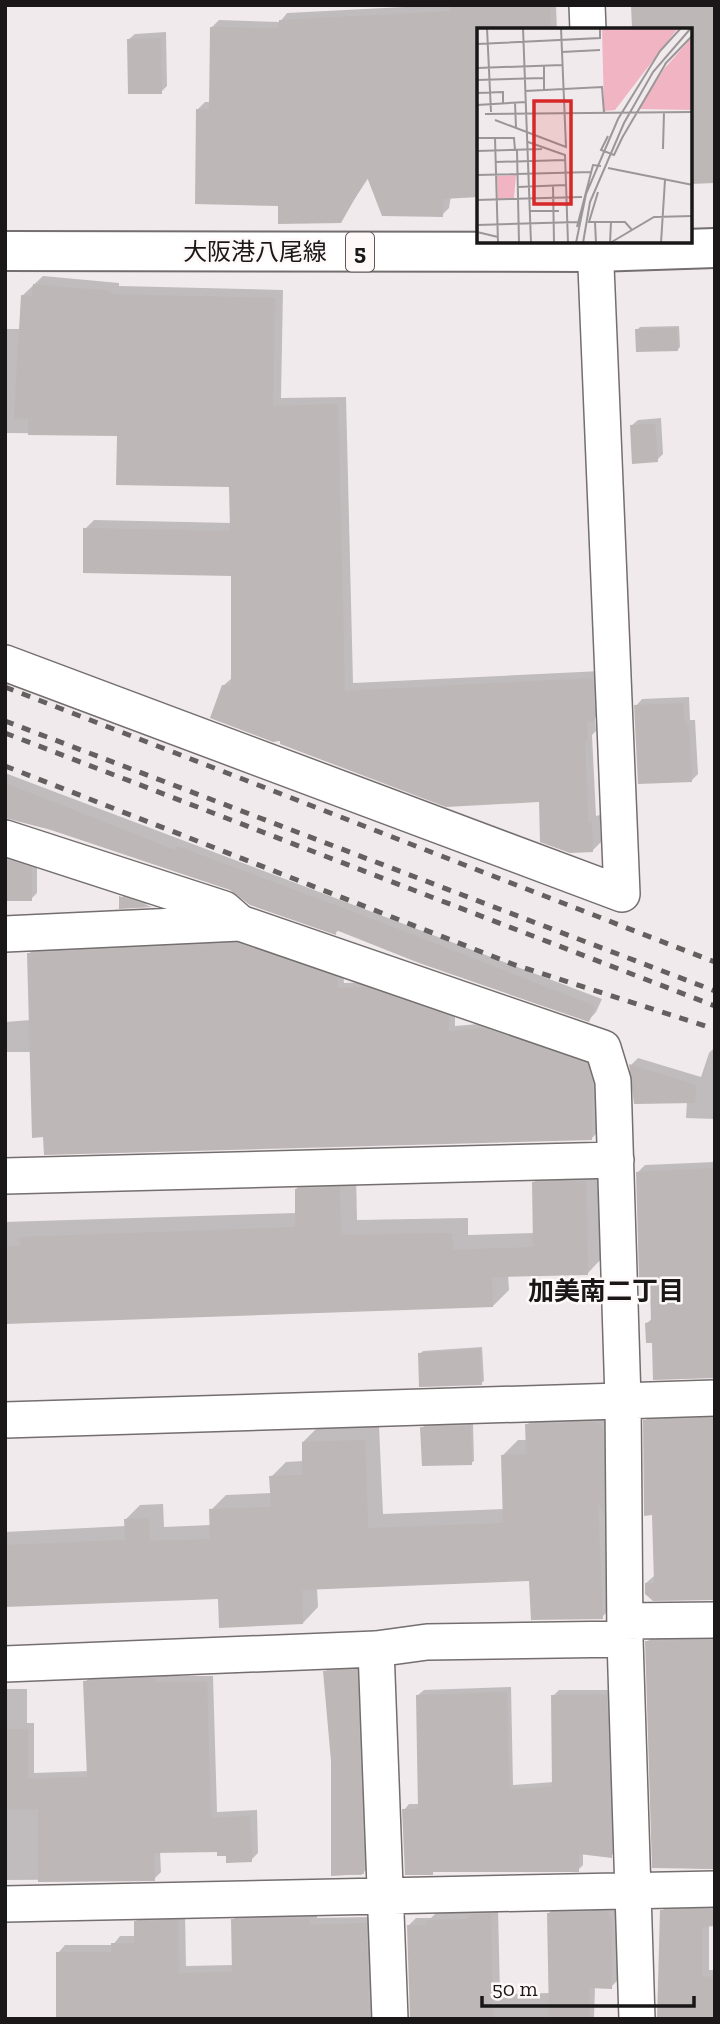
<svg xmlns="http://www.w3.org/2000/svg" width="720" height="2024" font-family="'Zilla Slab','Noto Sans JP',serif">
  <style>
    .shadow { fill: #0003 }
    .building { fill: #bdb7b8 }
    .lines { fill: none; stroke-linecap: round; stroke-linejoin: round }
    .minor-casing { stroke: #746e6f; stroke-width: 38 }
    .major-casing { stroke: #746e6f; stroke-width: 42 }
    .minor { stroke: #fff; stroke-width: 35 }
    .major { stroke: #fff; stroke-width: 38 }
    .rail { stroke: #646060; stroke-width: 5; stroke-dasharray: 9 9; stroke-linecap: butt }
    .labels { text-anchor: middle; stroke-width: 5; stroke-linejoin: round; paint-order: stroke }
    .shield { fill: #fff8f9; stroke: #5e5a5b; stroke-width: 2 }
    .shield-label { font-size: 23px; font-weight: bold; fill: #191717 }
    .street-label { font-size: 24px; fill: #191717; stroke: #fff8f9 }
    .neighbourhood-label { font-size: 26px; font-weight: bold; fill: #191717; stroke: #fff8f9 }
    .inset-road { fill: none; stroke: #9b9697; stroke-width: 2 }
    .view { fill: #d62828; fill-opacity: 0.15; stroke: #d62828; stroke-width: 3.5 }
    .inset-edge { fill: none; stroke: #191717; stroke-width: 3.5 }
  </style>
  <rect width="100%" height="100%" fill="#f1eaec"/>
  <path class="shadow" d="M443 5H556L557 30H478L449 208 442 215 369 177 340 221 280 204 198 109 205 102H210L212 27 219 20 280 22 287 13Z
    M633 5H715L690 30H634Z
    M166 32 167 86 161 92 128 40 135 34Z
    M43 276 119 283V286L283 290 281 398 346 397 353 683 601 671 602 711 595 718 596 731 592 735 596 816 600 815 601 842 593 850 540 800 282 740 223 686 233 677V574L85 529 94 520 232 523 231 485 119 434 5 433V329H21L22 296Z
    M679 326 680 347 677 350 637 330 640 327Z
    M661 418 663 454 657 460 631 426 638 420Z
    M689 697 690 720H695L698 774 692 780 636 706 642 699Z
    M5 773 602 999 596 1012 589 1020 339 929 336 933 231 888 5 813Z
    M5 849 37 862V893L31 899H5Z
    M123 894 153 904 121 907Z
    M244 938 343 972 344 983 372 982 455 1010V1026L491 1023 593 1058 599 1077 598 1132 591 1139 32 1052H5V1022L31 1020 29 954 35 947Z
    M715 1047V1119L686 1118 687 1102 631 1065 638 1058 701 1077 709 1053Z
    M715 1162V1376L653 1342 647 1323 653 1318 652 1276 638 1172 645 1165Z
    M602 1166 603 1257 588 1273 508 1275 509 1290 493 1306 5 1322V1222L297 1213 296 1189 312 1173 356 1172 357 1220 468 1218V1235L534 1233 533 1183 549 1167Z
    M482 1347 484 1381 481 1383 420 1354 423 1351Z
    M613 1407 617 1602 602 1617 530 1579 317 1588 318 1607 303 1623 220 1597 5 1605V1532L126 1526 125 1520 140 1505 163 1504 164 1527 211 1525V1510L226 1495 272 1493 271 1477 286 1462 304 1461 303 1442 318 1427 379 1426 383 1514 504 1509 503 1455 518 1440H528L527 1425 542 1410Z
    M715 1411V1600L654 1599 646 1583 654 1576V1514L645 1421 653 1413Z
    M473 1424 474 1461 471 1463 422 1428 425 1425Z
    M715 1633V1869L654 1867 647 1642 655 1634Z
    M365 1661 371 1865 361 1875 333 1874 332 1761 325 1672 335 1662Z
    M161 1672V1676H213L217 1812 257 1810 258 1853 251 1860 219 1850 160 1851 161 1872 154 1879 5 1880V1689H27V1723H34V1773L89 1771 85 1682 92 1675Z
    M511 1687 513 1785 554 1782 553 1696 559 1690H611L616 1851 611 1856 583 1853V1865L578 1870 435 1871 432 1873 404 1810 409 1804H419L418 1695 424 1690Z
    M715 1902V1925H709V1970H715V2019H659L662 1911 669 1903Z
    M613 1905 619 1910V1979L611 1987 595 1986 594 2019H412L408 1926 416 1918H431L436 1913 476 1912 481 1907H498L500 1994 550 1993 549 1913 557 1906Z
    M317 1911V1918L373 1917 381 2019H58V1953L65 1945H113L120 1936H136L135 1922 143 1914H185L186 1966 234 1965 233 1920 241 1912Z"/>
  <path class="building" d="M451 5H550L551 30H479V197L443 199V217L382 216 367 177 341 223 278 224V206L195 204 196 109H209L210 27 279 28V20L451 11Z
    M631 5H715V183L690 184V25L632 28Z
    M161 38 162 94H128L127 39Z
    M33 284 111 291V294L275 298 273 406 338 404 345 691 593 678 595 721 587 722 588 741 585 742 588 823H592L593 852 570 853 540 842 539 802 446 807 280 744V741L273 742 210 718 222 685H231V576L83 573V528L230 531 229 487 116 485 117 436 28 435V419L14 418 21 295 32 296Z
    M677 328 678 351 636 352 635 329Z
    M655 424 658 462 632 464 630 425Z
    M683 703 685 725H689L692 782 638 784 634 705Z
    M5 783 175 850 177 846 375 920 595 1006 589 1022 419 963 336 930V935L250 905 230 890 51 830 5 818Z
    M5 859 32 868V901H5Z
    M119 896 152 907 119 909Z
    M237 943 338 978V988L365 987 449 1016V1031L484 1028 587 1064 593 1084 592 1140 44 1155 43 1137 32 1138 27 953Z
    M629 1064 696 1085 695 1103 634 1104Z
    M715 1168V1378L653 1380 652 1343H646L645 1323 651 1322 650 1278H639L636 1172Z
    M586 1181 588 1275 492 1277 493 1307 5 1324V1246H20L19 1237 295 1227V1189L340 1187 341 1235 452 1233 453 1250 533 1247 532 1182Z
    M480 1349 482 1385 419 1387 418 1353Z
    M715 1418V1600L653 1601 645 1594V1583H654L652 1515 644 1516 643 1420Z
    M597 1422 603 1428 604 1514 598 1503 603 1619 531 1620 529 1581 302 1590 303 1624 219 1628 218 1599 5 1607V1545L125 1540 124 1519 149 1518 150 1541 210 1539 209 1509 271 1507 269 1476 302 1475V1442L365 1440 368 1528 503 1523 501 1455 526 1454 525 1424Z
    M471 1426 472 1465 422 1466 420 1427Z
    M715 1640V1869L652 1868 645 1641Z
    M357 1670 364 1874 331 1876V1761L323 1671Z
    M155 1678V1682H207L211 1818 250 1816 252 1862 226 1863V1856H217V1852L154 1853 155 1881 38 1882V1809L5 1810V1729H28V1779L87 1777 83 1681Z
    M507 1692 509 1789 552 1787 551 1695 607 1694 612 1858 579 1854V1872H433V1875H405L402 1809H418L416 1695Z
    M715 1909V1926L702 1927V1977L715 1976V2019H657L660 1910Z
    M605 1911 612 1918V1989L589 1988V2019H549L547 1913Z
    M472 1914H491L493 2019H410L407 1925H427V1920L467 1919Z
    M310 1918V1925L366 1923 370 2019H56V1952H111V1943H134V1921L178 1920 179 1973 232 1972 231 1919Z"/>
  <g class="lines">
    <g class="minor-casing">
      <path id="minor" d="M587 5 588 30
        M5 663 622 894 595 242
        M5 838 224 909 240 923 603 1048 613 1081 623 1400 625 1639 637 2019
        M5 934 240 923
        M5 1176 616 1160
        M5 1420 715 1398
        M625 1621 715 1620
        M376 1649 390 2019
        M5 1664 376 1649 427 1642 625 1639
        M5 1904 715 1889"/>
    </g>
    <g class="major-casing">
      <path id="major" d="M5 251 595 252 715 248"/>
    </g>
    <use href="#minor" class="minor"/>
    <use href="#major" class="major"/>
    <path class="rail" d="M5 687 715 962
      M5 721 715 991
      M5 733 715 1006
      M5 766 515 965 715 1029"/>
  </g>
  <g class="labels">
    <rect class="shield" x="346" y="232.5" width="28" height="39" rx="5"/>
    <g class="shield-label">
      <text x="360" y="260">5</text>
    </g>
    <g class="street-label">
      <text x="255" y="260">大阪港八尾線</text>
    </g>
    <g class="neighbourhood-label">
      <text x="606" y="1300">加美南二丁目</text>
    </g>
  </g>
  <g transform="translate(477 28)">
    <rect width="215" height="215" fill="#f1eaec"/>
    <path d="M125 0H201L138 82 127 83ZM215 9V82L161 81 187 41ZM39 147 37 170 21 171 20 148Z" fill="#f0b4c3"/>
    <path class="inset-road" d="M10 0 14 84M46 0 54 215M0 16 123 10V0M85 24 123 22M188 36 216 7M67 37V62M0 40 85 37M0 52 67 50M48 63 125 59 127 85M0 65 26 64V75M38 75 39 100M0 77 49 74M8 86 216 84M18 92 89 119 84 0M131 108 124 122 137 127 146 108M0 110H37L38 122M18 110 21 215M145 110 189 35M51 114 88 127 91 215M186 121 187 84M40 122 42 215M0 123 65 121M18 134 88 132M131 140 216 157M0 147 114 144M76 157 77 215M41 159 89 157M121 164 112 194H148L155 202M0 172 105 169M53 183H82M118 194 119 215M0 197 101 194M100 199 116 137 124 138M0 204 21 209M99 215 109 166 141 91 183 23 204 0M106 215 113 174 147 95 176 44 214 0M133 215 177 189 216 188M133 215 134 194M184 215 188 152"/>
    <path class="view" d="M57 73H94V176H57Z"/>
    <rect width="215" height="215" class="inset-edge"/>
  </g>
  <rect width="720" height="2024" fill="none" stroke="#191717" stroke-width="14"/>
  <path d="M482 1996v10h212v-10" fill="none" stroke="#191717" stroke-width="3.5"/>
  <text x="492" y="1996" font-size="21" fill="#191717" stroke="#fff8f9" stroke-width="5" paint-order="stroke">50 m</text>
</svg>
